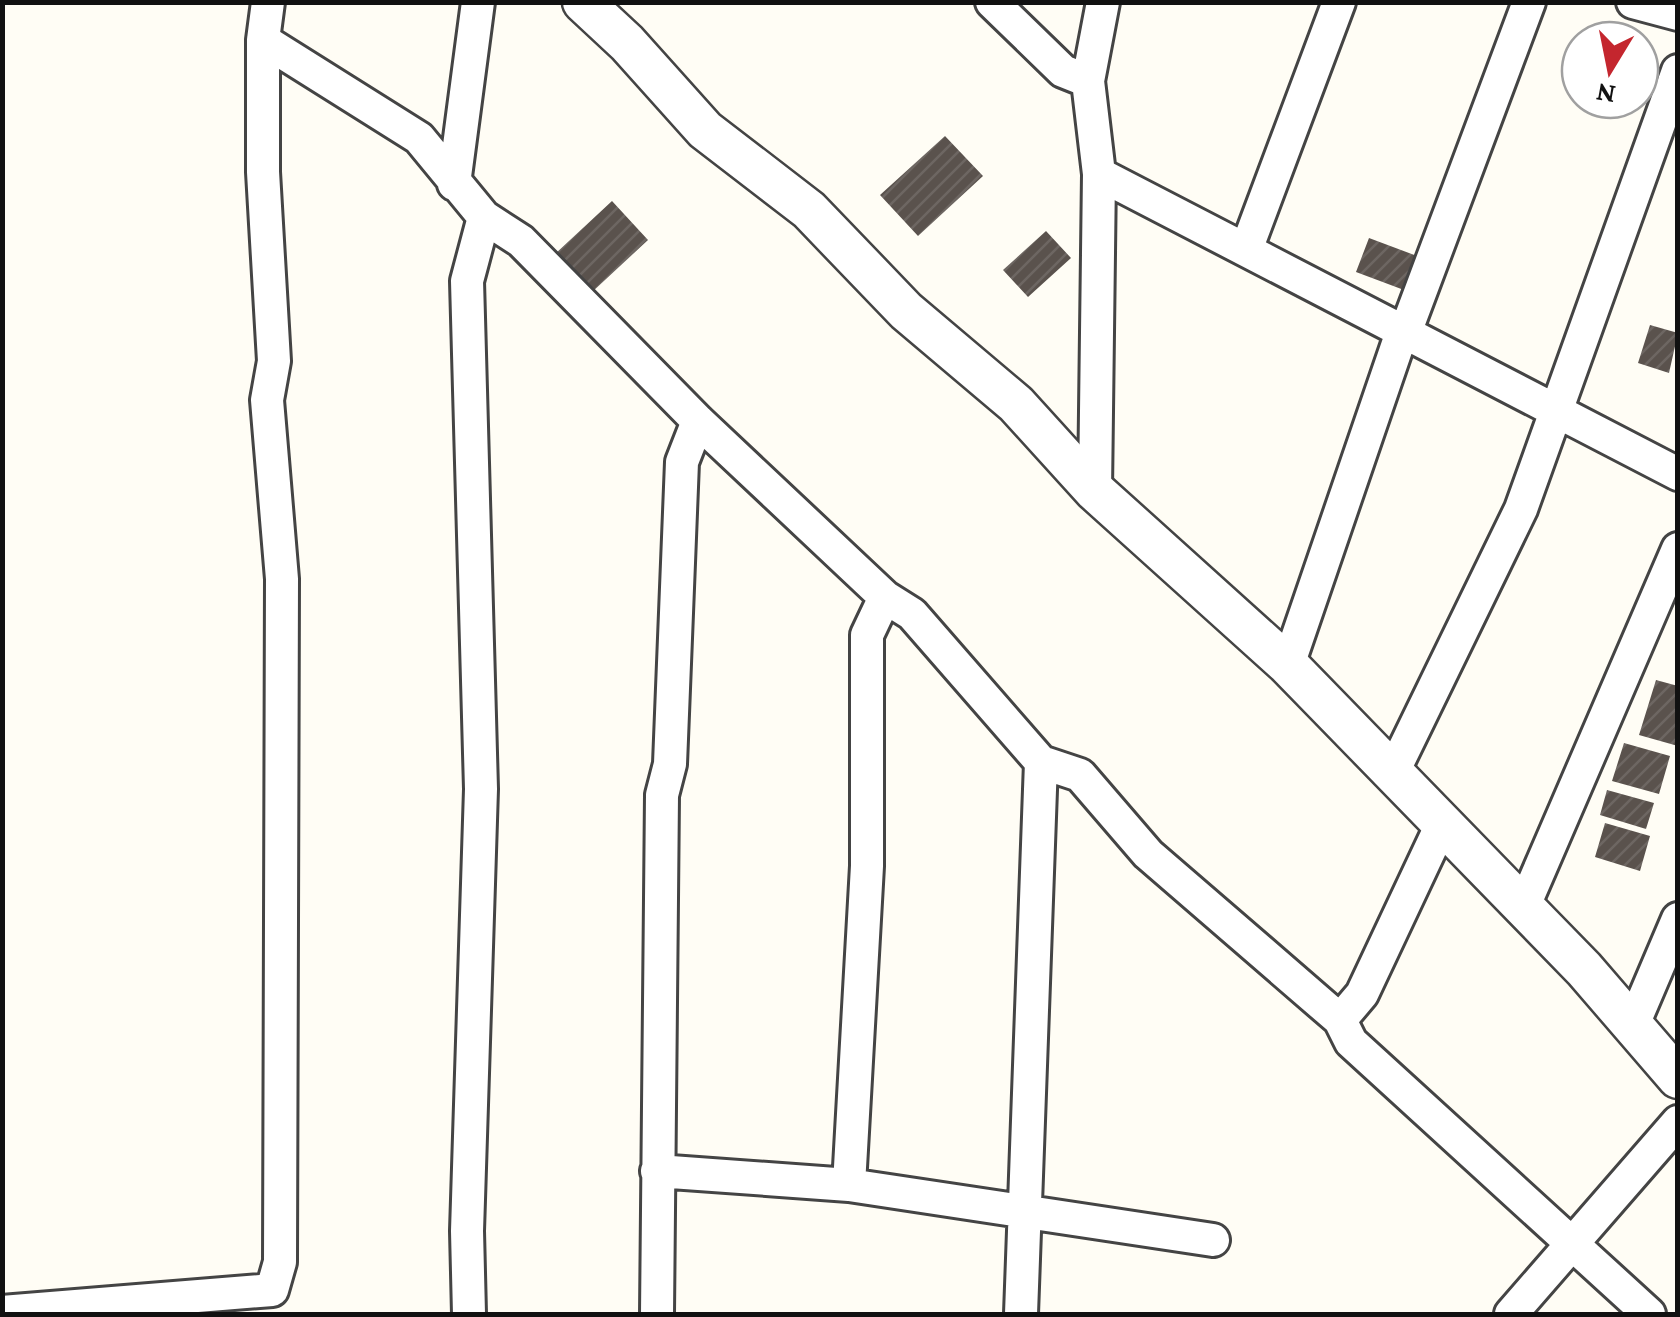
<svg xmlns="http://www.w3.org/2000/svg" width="1680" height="1317" font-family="'Crimson Pro',serif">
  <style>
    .building { fill: url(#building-hatch) }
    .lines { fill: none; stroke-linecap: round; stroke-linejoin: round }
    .minor-casing { stroke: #444; stroke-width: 38 }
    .tertiary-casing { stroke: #444; stroke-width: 45 }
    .minor { stroke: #fff; stroke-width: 32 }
    .tertiary { stroke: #fff; stroke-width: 40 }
  </style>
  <defs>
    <pattern id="building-hatch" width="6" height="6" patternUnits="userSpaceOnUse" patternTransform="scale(2.5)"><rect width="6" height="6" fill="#5a524d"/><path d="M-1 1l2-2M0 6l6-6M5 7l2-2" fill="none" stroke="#6d6662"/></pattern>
  </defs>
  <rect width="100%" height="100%" fill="#fffdf5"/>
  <path class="building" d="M945 136 983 176 918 236 880 195Z
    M612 201 648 240 591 293 555 254Z
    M1046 231 1071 258 1028 297 1003 270Z
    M1369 238 1417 256 1404 290 1356 272Z
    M1650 325 1678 333 1669 373 1638 363Z
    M1656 680 1678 686V746L1639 735Z
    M1624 743 1670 756 1659 794 1612 781Z
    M1607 790 1654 803 1646 829 1600 815Z
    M1605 823 1650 836 1640 871 1595 857Z"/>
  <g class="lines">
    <g class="minor-casing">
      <path id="minor" d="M992 2 1063 71 1088 81
        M1633 2 1678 14
        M263 40 419 138 484 217 521 241 698 421 885 597 912 614 1041 762 1080 775 1148 854 1340 1020 1351 1042 1649 1314
        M1099 174 1088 81 1103 2
        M454 184 478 2
        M1246 250 1339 2
        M1095 491 1099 174 1678 474
        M1288 665 1402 332 1405 333 1529 2
        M1393 772 1521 509 1678 71
        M1523 908 1678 549
        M1340 1020 1362 994 1442 824
        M1632 1027 1678 919
        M657 1171 849 1185 1213 1240
        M849 1185 867 866V635L885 597
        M2 1312 272 1290 280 1262 282 579 267 400 274 361 263 172V40L268 2
        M469 1314 467 1231 481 789 467 281 484 217
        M657 1314 662 795 670 764 682 462 698 421
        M1021 1314 1041 762
        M1511 1314 1678 1122"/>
    </g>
    <g class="tertiary-casing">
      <path id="tertiary" d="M583 2 627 43 705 130 809 210 906 311 1016 404 1095 491 1288 665 1584 969 1678 1078"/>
    </g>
    <use href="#minor" class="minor"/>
    <use href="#tertiary" class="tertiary"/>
  </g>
  <rect width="1680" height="1317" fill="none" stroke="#111111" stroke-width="10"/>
  <g transform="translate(1610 70) rotate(190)"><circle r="48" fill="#ffffff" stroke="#a0a0a0" stroke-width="2.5"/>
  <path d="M0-8L18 38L0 25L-18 38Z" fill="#c4262e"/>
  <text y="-15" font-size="28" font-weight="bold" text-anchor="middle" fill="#111111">N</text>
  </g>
</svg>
